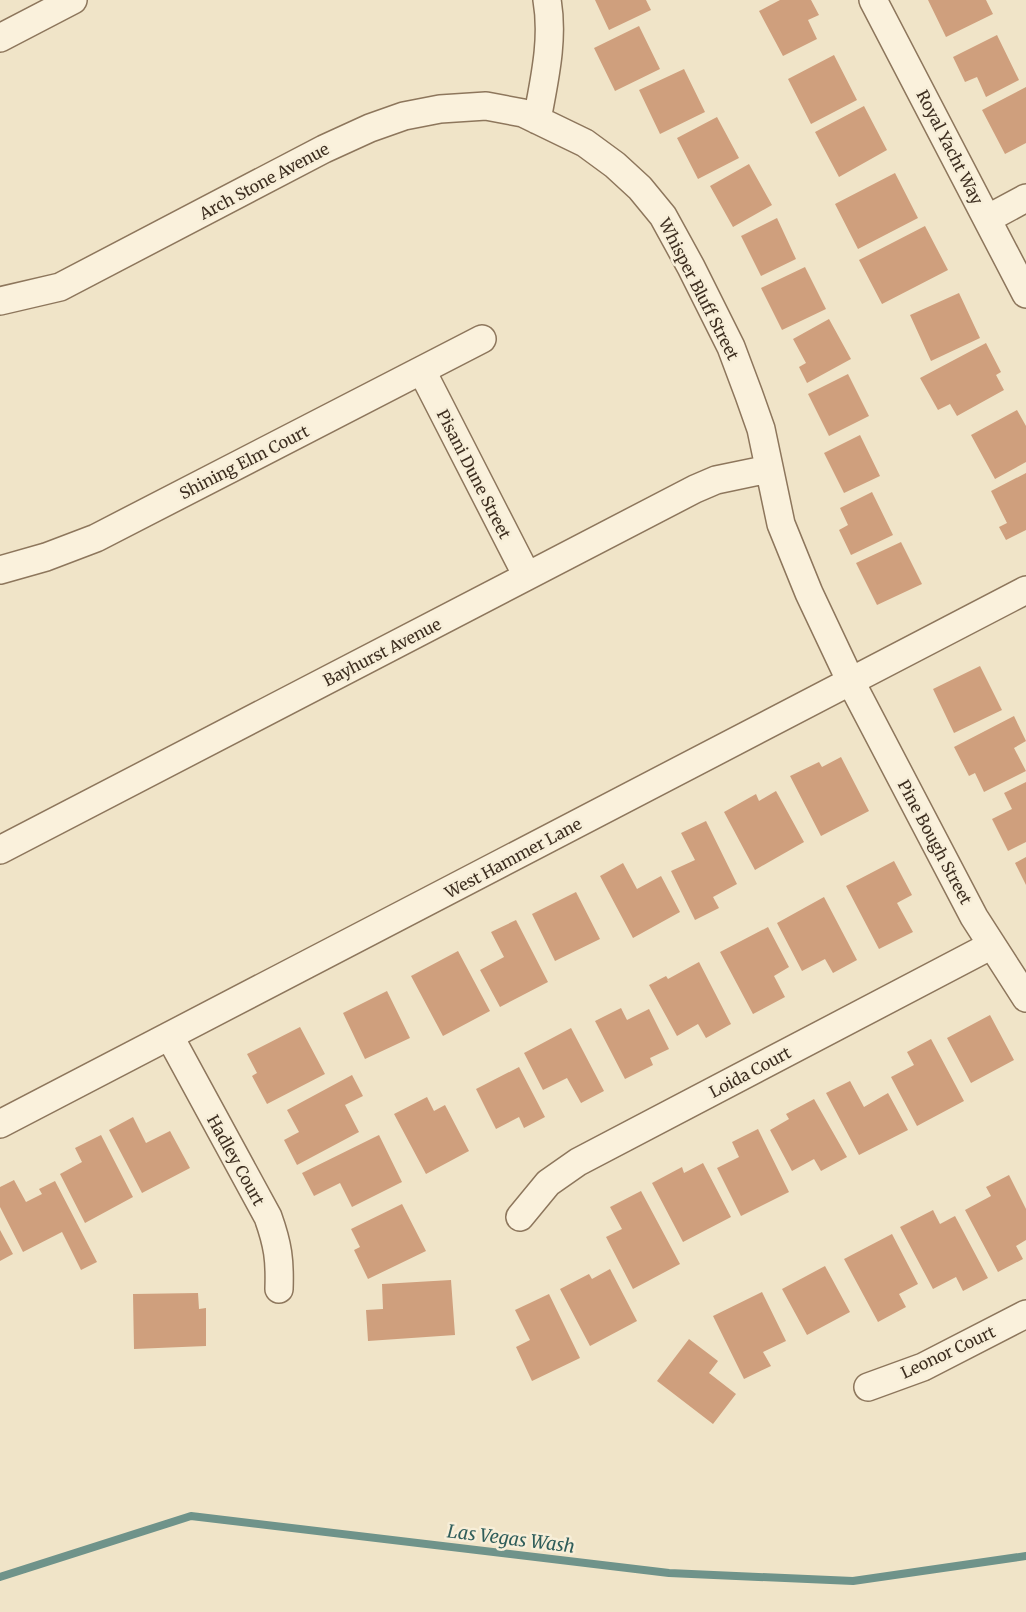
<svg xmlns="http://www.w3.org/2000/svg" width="1026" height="1612" font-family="Merriweather,serif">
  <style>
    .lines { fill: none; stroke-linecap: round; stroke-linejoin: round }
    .stream { stroke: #6f938a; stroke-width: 8 }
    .building { fill: #cf9f7d }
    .minor-casing { stroke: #8d765c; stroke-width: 30 }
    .minor { stroke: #faf1dc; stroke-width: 27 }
    .labels { text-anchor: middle; stroke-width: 5; stroke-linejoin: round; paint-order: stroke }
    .street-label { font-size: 16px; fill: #3d2e20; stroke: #f7eed8 }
    .water-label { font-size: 18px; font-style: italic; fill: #2f5d5a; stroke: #f7eed8 }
  </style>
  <rect width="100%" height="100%" fill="#f0e4c8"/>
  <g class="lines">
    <path class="stream" d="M0 1577 191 1516 669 1573 853 1581 1026 1556"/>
  </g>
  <path class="building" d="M595 0H646L651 10 609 30Z
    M780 0H811L819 15 808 20 817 39 783 56 759 11Z
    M928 0H986L993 14 946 37Z
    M639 26 660 69 615 91 594 48Z
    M997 35 1019 80 986 97 977 77 965 82 953 57Z
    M834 55 857 100 811 124 788 79Z
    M684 69 705 112 660 134 639 90Z
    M1026 87V143L1005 154 982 110Z
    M864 106 887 150 839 177 815 132Z
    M717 117 739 158 698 179 677 138Z
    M749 164 772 205 733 227 710 186Z
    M895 173 918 218 858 249 835 204Z
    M777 218 796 259 761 276 741 236Z
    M925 226 948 270 882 304 859 260Z
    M805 267 826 309 782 330 761 288Z
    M959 293 980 338 931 361 910 315Z
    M829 319 851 359 807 383 799 367 806 363 793 339Z
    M986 343 1001 372 996 375 1004 390 957 416 950 404 938 410 920 378Z
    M848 374 869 416 829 436 808 394Z
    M1017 410 1026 426V462L995 479 971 435Z
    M860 435 880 476 844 493 824 453Z
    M1026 473V530L1006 540 999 527 1007 523 991 491Z
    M872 492 893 535 851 555 839 530 848 525 840 508Z
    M901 542 922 584 877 605 856 563Z
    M980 666 1002 710 954 733 933 689Z
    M1014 716 1026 741 1014 748 1026 771 984 792 975 773 969 776 954 747Z
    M841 757 869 811 821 836 790 776 819 762 822 767Z
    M1026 782V842L1008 851 992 819 1012 809 1004 793Z
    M776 791 804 842 755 870 724 812 756 794 759 801Z
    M706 821 737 884 713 897 719 908 695 920 671 871 695 860 681 833Z
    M1026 857V885L1015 863Z
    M894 861 912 895 897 903 913 932 879 949 846 886Z
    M623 863 637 889 661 876 680 912 633 938 600 876Z
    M576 892 600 939 555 961 532 914Z
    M824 897 857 960 833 973 825 959 802 971 777 923Z
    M516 920 548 982 500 1007 480 970 504 957 491 932Z
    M768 927 789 967 774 976 785 997 753 1014 720 952Z
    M458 951 490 1011 443 1036 411 976Z
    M699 962 731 1024 706 1038 698 1024 677 1036 649 985 666 976 668 979Z
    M387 991 410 1038 365 1059 343 1013Z
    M621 1008 627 1020 649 1009 669 1049 650 1058 653 1065 625 1079 595 1021Z
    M990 1015 1014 1060 971 1083 947 1038Z
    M300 1027 325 1074 267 1104 252 1076 257 1073 247 1054Z
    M571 1028 604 1091 581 1103 567 1078 543 1090 524 1053Z
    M931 1039 964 1101 917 1126 891 1077 914 1065 907 1052Z
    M519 1067 545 1117 524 1128 519 1117 496 1129 476 1089Z
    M352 1075 363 1096 345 1105 359 1132 297 1165 284 1140 299 1132 287 1110Z
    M850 1081 864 1107 888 1093 908 1130 859 1155 826 1093Z
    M427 1097 434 1111 445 1105 469 1151 426 1174 394 1114Z
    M814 1099 847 1157 821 1171 814 1159 792 1171 770 1130 789 1119 786 1114Z
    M133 1117 146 1143 170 1131 190 1168 142 1193 109 1130Z
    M758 1129 789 1192 741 1216 717 1168 739 1157 732 1142Z
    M101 1135 133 1197 85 1223 60 1174 82 1162 75 1148Z
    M379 1135 402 1182 352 1207 340 1183 314 1196 302 1173Z
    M703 1163 731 1217 683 1242 652 1183 682 1167 684 1173Z
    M1009 1175 1026 1209V1240L1016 1246 1023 1259 998 1272 965 1210 991 1196 986 1187Z
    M14 1180 26 1202 42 1194 39 1189 55 1181 97 1262 81 1270 62 1232 23 1252 0 1207V1187Z
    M641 1191 680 1264 633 1289 606 1237 622 1229 610 1207Z
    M402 1204 426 1251 368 1279 354 1250 360 1247 351 1229Z
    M933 1210 940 1224 955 1216 988 1278 963 1291 956 1277 933 1289 900 1227Z
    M0 1230 13 1254 0 1261Z
    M892 1234 918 1284 899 1294 906 1307 878 1322 844 1259Z
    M825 1266 850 1312 807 1335 782 1289Z
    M610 1269 637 1321 590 1346 560 1289 589 1274 592 1279Z
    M451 1280 455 1335 368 1341 366 1310 383 1309 382 1284Z
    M762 1292 786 1341 763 1352 771 1366 744 1379 713 1316Z
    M198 1293 199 1309 206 1308V1346L134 1349 133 1294Z
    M549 1294 580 1358 532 1381 516 1347 530 1340 515 1310Z
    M689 1339 718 1361 709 1373 736 1394 713 1424 657 1381Z"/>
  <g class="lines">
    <g class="minor-casing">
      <path id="minor" d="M873 0 1026 294
        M0 38 73 0
        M537 120C544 81 554 40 547 0
        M987 219 1026 198
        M0 301 60 287 324 149 370 128 404 116 440 109 486 106 523 113 585 143 615 165 640 188 663 216 691 267 731 347 749 395 761 429 781 524 809 593 851 682 974 917 1026 998
        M422 371 527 576
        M0 570 46 557 96 538 482 339
        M0 850 695 489 716 480 769 469
        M170 1037 268 1217C278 1245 280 1260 279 1289
        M0 1124 1026 590
        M520 1217 548 1183 578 1162 992 945
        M868 1387 923 1367 1026 1314"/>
    </g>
    <use href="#minor" class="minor"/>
  </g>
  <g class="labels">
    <g class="street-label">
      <text transform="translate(950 147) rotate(63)" y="6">Royal Yacht Way</text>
      <text transform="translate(264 181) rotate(-28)" y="6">Arch Stone Avenue</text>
      <text transform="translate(699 289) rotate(63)" y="6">Whisper Bluff Street</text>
      <text transform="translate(244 462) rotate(-27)" y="6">Shining Elm Court</text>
      <text transform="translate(474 474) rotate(63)" y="6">Pisani Dune Street</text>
      <text transform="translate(382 652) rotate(-27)" y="6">Bayhurst Avenue</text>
      <text transform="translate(935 842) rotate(62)" y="6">Pine Bough Street</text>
      <text transform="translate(513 858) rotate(-28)" y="6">West Hammer Lane</text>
      <text transform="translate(750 1072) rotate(-28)" y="6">Loida Court</text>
      <text transform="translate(236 1160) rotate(61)" y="6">Hadley Court</text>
      <text transform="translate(948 1352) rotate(-25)" y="6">Leonor Court</text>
    </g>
    <g class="water-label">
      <text transform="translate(511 1539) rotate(7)" y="6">Las Vegas Wash</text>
    </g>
  </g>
</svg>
